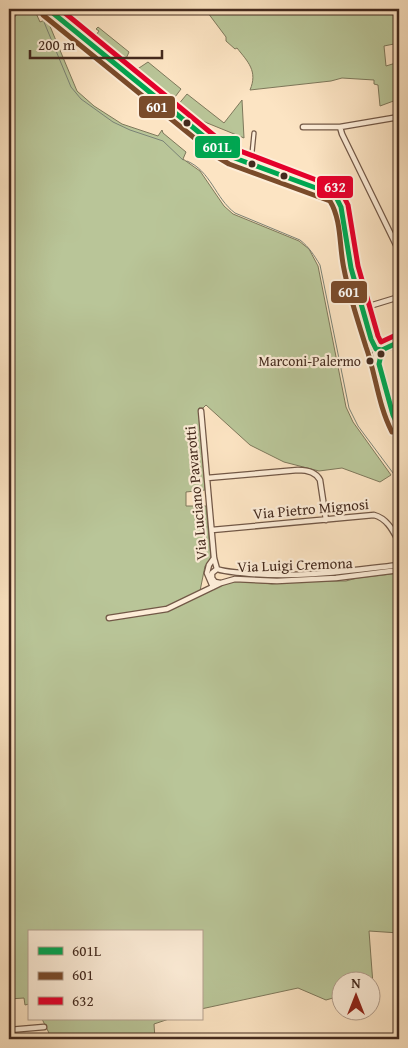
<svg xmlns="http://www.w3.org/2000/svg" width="408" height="1048" font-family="'Gentium Book Plus',serif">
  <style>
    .green { fill: #b9c598; stroke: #7e785b }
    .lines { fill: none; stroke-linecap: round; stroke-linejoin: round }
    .stream { stroke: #7b8376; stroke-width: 1 }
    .pedestrian-casing { stroke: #725847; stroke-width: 5.5 }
    .minor-casing { stroke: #725847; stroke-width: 7 }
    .secondary-casing { stroke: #442a1e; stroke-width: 8 }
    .primary-casing { stroke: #442a1e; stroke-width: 9 }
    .pedestrian { stroke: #fdedd8; stroke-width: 3 }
    .minor { stroke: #fdedd8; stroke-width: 4.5 }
    .secondary { stroke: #fdedd8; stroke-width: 5.5 }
    .primary { stroke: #fce4c3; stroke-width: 7 }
    .bus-1-casing { stroke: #fdedd8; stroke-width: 9 }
    .bus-2-casing { stroke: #fdedd8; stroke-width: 9 }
    .bus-3-casing { stroke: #fdedd8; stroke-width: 9 }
    .bus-1 { stroke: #00a651; stroke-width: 5 }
    .bus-2 { stroke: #7a4b2a; stroke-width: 5 }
    .bus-3 { stroke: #e4002b; stroke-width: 5 }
    .bus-dot { fill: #442a1e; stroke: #fdedd8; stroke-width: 2 }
    .labels { text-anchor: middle; stroke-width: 4.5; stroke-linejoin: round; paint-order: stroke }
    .bus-label { font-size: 14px; fill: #442a1e; stroke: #fdedd8; text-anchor: end }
    .street-label { font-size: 15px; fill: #442a1e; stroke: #fdedd8 }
    .line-badge { stroke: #fdedd8; stroke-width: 2 }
    .badge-label { font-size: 14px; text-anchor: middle; font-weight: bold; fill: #fff }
  </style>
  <rect width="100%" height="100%" fill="#fce4c3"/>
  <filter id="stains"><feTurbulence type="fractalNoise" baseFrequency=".004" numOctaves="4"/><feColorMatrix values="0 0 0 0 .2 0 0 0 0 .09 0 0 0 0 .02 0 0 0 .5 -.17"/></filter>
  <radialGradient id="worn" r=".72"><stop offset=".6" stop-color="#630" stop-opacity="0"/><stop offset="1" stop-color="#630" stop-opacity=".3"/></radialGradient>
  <path class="green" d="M16 9 35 11 40 22 47 19 77 91 94 106 122 124 158 136 162 130 163 133 186 152 183 159 200 171 224 206 233 214 299 241 309 249 318 266 346 407 353 422 391 475 380 482 342 468 319 471 284 462 250 445 206 405 203 408H199L205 490 186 492V506H206L211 559 205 566 200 591 193 594 195 598 215 588 236 580 272 584 301 581H346L357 578 399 573V933L369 931 374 998 371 999 370 980H340V996L326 1000 298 988 201 1009V932H29V1004L25 1005 24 998 9 999V18L16 16Z
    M205 9H395L399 43 384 46 386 66 399 62V99L380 106 378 85 374 84V80L342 78 331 81 250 90C258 71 248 62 237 48L235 49 226 41V37Z
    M98 27 129 52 125 61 88 31 90 29 96 35 99 31 96 29Z
    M148 62 181 89 172 101 136 70Z
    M187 94 224 123 242 100 244 138 190 116 177 106Z
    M42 1019H169L154 1024 155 1039H52Z"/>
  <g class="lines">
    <path class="stream" d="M44 22 71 87 81 99 113 122 130 130 163 141 183 160
      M187 161C211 171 215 198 235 213L300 240C309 247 314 255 320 265L349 408 358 426 399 481"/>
    <g class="pedestrian-casing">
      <path id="pedestrian" d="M251 163 254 133"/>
    </g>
    <g class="minor-casing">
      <path id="minor" d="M303 127H340L399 117
        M340 127 342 134 399 251
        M363 308 399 297
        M201 411 214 558 217 569
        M207 478 298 470C307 470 316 472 320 480L326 520
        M212 530 374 515C388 519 393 531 399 542
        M217 569C225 572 234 572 243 573 295 579 348 571 399 565
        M217 569 212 573V578L215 582 220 583
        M213 587 207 573 209 565 214 558
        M109 618 167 609 221 583 235 579 277 581 336 578 399 570
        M9 1030 44 1027"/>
    </g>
    <g class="secondary-casing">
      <path id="secondary" d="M375 347 376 356 393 415 399 428"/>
    </g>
    <g class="primary-casing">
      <path id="primary" d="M48 9 223 152 232 157 335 195 341 207 351 268 371 339 376 349 380 350 399 342
        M371 334 380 341 394 343"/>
    </g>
    <use href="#pedestrian" class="pedestrian"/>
    <use href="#minor" class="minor"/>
    <use href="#secondary" class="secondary"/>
    <use href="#primary" class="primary"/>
    <g class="bus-1-casing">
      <path id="bus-1" d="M48 9 223 152 232 157 335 195 341 207 351 268 371 339 376 349 382 350
        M399 342 382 350 379 364 393 415 399 428"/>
    </g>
    <g class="bus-2-casing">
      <path id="bus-2" d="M43 15 219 158 229 164 330 201C342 221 339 247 344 269 349 295 358 321 366 347 376 375 378 405 392 432"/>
    </g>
    <g class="bus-3-casing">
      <path id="bus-3" d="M60 9 227 146 340 189 348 205 358 266 378 336 381 342 396 335"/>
    </g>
    <use href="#bus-1" class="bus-1"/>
    <use href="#bus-2" class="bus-2"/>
    <use href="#bus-3" class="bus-3"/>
  </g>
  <g class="bus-dot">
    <circle cx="187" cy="123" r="4.5"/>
    <circle cx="252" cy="164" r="4.5"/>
    <circle cx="284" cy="176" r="4.5"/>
    <circle cx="381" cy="354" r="4.5"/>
    <circle cx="370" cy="361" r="4.5"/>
  </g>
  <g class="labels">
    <g class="bus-label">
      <text x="361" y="366">Marconi-Palermo</text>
    </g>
    <g class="street-label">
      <text transform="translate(196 493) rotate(-95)" y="5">Via Luciano Pavarotti</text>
      <text transform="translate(311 509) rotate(-5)" y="5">Via Pietro Mignosi</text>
      <text transform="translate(295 565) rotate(-2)" y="5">Via Luigi Cremona</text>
    </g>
  </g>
  <g class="line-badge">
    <rect x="138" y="95" width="38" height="24" rx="5" fill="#7a4b2a"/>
    <rect x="194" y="135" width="47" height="24" rx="5" fill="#00a651"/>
    <rect x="316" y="175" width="38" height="24" rx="5" fill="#e4002b"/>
    <rect x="330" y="280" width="38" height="24" rx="5" fill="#7a4b2a"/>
  </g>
  <g class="badge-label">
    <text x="157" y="112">601</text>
    <text x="217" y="152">601L</text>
    <text x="335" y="192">632</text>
    <text x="349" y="297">601</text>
  </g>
  <rect width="408" height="1048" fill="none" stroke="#fce4c3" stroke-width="30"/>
  <rect x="10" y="10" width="388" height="1028" fill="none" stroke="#442a1e" stroke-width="2.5"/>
  <rect x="15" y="15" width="378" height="1018" fill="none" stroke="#442a1e"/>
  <rect x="28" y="930" width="175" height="90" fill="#fdedd8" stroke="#b39f8e"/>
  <rect x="38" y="947" width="25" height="8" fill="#00a651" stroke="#b39f8e"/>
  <text x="72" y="956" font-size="15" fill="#442a1e">601L</text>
  <rect x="38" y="972" width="25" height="8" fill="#7a4b2a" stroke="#b39f8e"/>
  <text x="72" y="980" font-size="15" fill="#442a1e">601</text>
  <rect x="38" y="997" width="25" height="8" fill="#e4002b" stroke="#b39f8e"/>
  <text x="72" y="1006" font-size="15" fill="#442a1e">632</text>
  <g transform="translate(356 996)"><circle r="24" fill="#fdedd8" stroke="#b39f8e"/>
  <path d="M0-4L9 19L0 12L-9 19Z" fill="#8f2418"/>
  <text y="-8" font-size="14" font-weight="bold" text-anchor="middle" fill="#442a1e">N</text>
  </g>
  <path d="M30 50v8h132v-8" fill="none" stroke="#442a1e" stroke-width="2.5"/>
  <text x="38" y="50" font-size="15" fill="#442a1e" stroke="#fdedd8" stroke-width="4" paint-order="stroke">200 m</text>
  <rect width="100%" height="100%" filter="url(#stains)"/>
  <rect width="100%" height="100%" fill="url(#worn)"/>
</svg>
